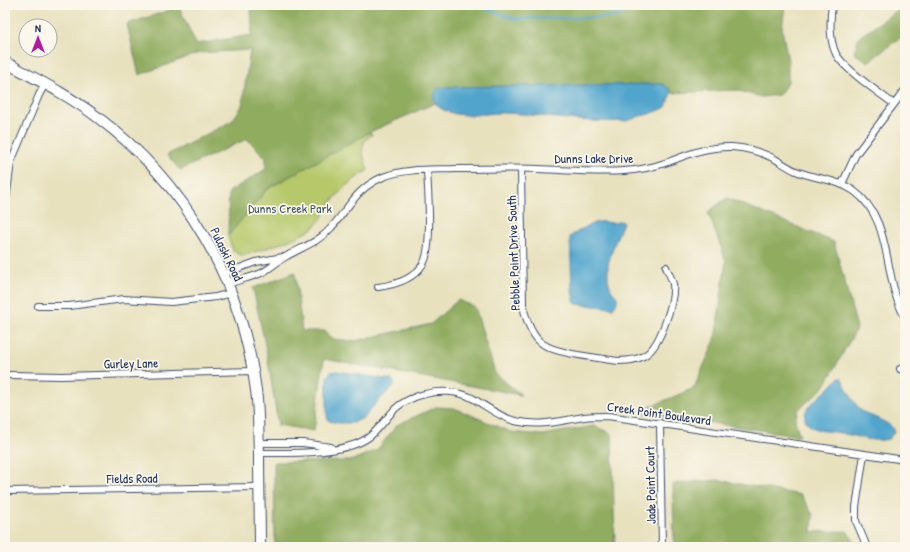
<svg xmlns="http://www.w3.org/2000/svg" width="910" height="552" font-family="'Patrick Hand',sans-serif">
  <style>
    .green { fill: #b6c86b; stroke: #687c64 }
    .forest { fill: #90ac5f; stroke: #566e5e }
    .water { fill: #51a5cd; stroke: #366a96 }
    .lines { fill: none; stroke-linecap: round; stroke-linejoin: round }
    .stream { stroke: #51a5cd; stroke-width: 2.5 }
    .street-casing { stroke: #3a4a6c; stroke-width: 8 }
    .primary-casing { stroke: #3a4a6c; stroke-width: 12 }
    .street { stroke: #fff; stroke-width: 6 }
    .primary { stroke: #fff; stroke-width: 10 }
    .labels { text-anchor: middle; stroke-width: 3.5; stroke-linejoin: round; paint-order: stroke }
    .street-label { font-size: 13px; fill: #1b2f5e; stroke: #fbf7ec }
    .park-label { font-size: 13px; fill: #425561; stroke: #fbf7ec }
  </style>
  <rect width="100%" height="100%" fill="#fbf7ec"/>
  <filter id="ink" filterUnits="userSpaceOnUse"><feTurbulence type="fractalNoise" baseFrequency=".025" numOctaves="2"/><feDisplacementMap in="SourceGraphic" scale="8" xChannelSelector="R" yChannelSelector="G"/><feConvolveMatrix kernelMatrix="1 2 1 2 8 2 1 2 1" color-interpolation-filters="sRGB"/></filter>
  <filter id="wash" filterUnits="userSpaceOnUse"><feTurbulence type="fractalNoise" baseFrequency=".012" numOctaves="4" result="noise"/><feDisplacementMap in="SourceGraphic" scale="16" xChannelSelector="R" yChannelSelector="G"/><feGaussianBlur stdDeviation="0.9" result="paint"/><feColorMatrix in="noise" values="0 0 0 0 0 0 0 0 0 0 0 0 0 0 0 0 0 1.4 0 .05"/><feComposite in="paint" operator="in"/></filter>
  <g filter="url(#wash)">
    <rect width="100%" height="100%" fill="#e8e1be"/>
    <path class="green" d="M370 132 372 135C357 142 364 158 368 170 355 178 340 190 331 203 326 211 322 219 315 226 299 240 264 248 243 256L233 251 228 236 267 189Z"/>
    <path class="forest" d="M251 5H785L782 29 788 61V82L779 95 761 97 736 90 671 93 670 89 662 84 445 87 433 98 435 103 370 132 267 189 228 236 229 192 266 169V158L247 139 180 170 167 155 232 121 242 106 250 50 199 53 139 75 127 24 179 7 196 44 252 35Z
      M905 5V34L868 62 854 53 859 37Z
      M727 198 834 242 857 328 824 387 798 410 795 421 800 436 638 412 694 388 715 340 726 261 708 212Z
      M295 272 302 331H325L331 339 355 341 431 324 458 300 475 307 495 373 521 395 324 359 314 431 278 425 267 354 253 288Z
      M436 407 454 408 511 432 542 435 594 426 612 434 615 547H275L274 462 350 461 377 450 397 425Z
      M718 480 801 495 813 515 812 532 847 531 858 547H674L673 484Z"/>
    <path class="water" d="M662 84 670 89 671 93 666 107C657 112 650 114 640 116 636 118 631 120 626 121 586 124 546 115 507 113 485 112 465 120 444 110 433 105 431 97 438 88L445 87Z
      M621 221 623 222 622 225 614 245 608 264V279L611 290 617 297V302L613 308 576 304 574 300 572 290 570 237C576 232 592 223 599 222 608 221 611 225 621 221Z
      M337 371 391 380 394 382V386L375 404 365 417 353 423H339L329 421 327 417V377L331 372Z
      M839 378 842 379C847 389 853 403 862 411 873 418 886 420 895 430L889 439C873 443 856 436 841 433 831 431 816 432 809 425 795 412 819 398 826 391 831 387 834 382 839 378Z"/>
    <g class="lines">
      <path class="stream" d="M475 5 515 19 616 17 638 5"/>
    </g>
  </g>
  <g filter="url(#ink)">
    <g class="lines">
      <g class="street-casing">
        <path id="street" d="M832 5C830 20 829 40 836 54 844 69 879 93 894 104
          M521 169 523 306C526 319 532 337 543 344 556 354 600 358 618 361 629 361 640 360 648 353 661 342 675 301 673 284 672 279 668 272 666 267
          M842 184 856 154 905 90
          M5 207 11 162 39 95 45 84
          M223 274 256 262 283 257
          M228 284C238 280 249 278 259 274 269 270 277 261 287 256 302 247 319 242 331 228 349 208 355 189 383 177 406 168 432 170 456 169 483 169 511 168 538 169 567 170 595 173 624 171 639 170 654 167 668 162 689 154 708 146 732 147 747 148 761 152 775 159 782 163 789 168 796 171 815 179 837 179 854 191 894 220 882 278 905 317
          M378 287C394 285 414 279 423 264 433 249 428 190 427 170
          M38 306H69L124 299 171 302 216 297 232 293
          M900 369 905 367
          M10 375 61 376 253 371
          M660 423 662 547
          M258 443H303L331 447
          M258 453C288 453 340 455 366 439 378 432 385 419 395 409 402 402 415 396 425 394 439 390 459 391 472 398 486 406 499 417 515 421 541 427 559 421 584 417 592 416 600 416 608 416L905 460
          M864 454 856 507V521L867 547
          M5 491 259 487"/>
      </g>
      <g class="primary-casing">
        <path id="primary" d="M5 62C36 79 68 95 96 116 186 183 241 279 256 390 259 411 258 432 259 453 259 485 260 516 260 547"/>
      </g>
      <use href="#street" class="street"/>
      <use href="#primary" class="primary"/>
    </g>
  </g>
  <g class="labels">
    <g class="street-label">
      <text x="594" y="163">Dunns Lake Drive</text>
      <text transform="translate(513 253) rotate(-92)" y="5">Pebble Point Drive South</text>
      <text transform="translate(227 254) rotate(64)" y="5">Pulaski Road</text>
      <text transform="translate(131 363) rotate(-1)" y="5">Gurley Lane</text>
      <text transform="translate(659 413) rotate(8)" y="5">Creek Point Boulevard</text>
      <text transform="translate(132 478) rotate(-1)" y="5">Fields Road</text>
      <text transform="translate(650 485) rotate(-91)" y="5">Jade Point Court</text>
    </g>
    <g class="park-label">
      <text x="290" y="213">Dunns Creek Park</text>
    </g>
  </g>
  <rect width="910" height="552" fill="none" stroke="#fbf7ec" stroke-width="20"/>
  <g transform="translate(38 38)"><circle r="19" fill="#fbf7ec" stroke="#a1a7b3"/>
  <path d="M0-3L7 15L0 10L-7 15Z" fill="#b5179e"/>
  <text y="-6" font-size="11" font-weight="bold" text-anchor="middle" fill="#1b2f5e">N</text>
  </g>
</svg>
